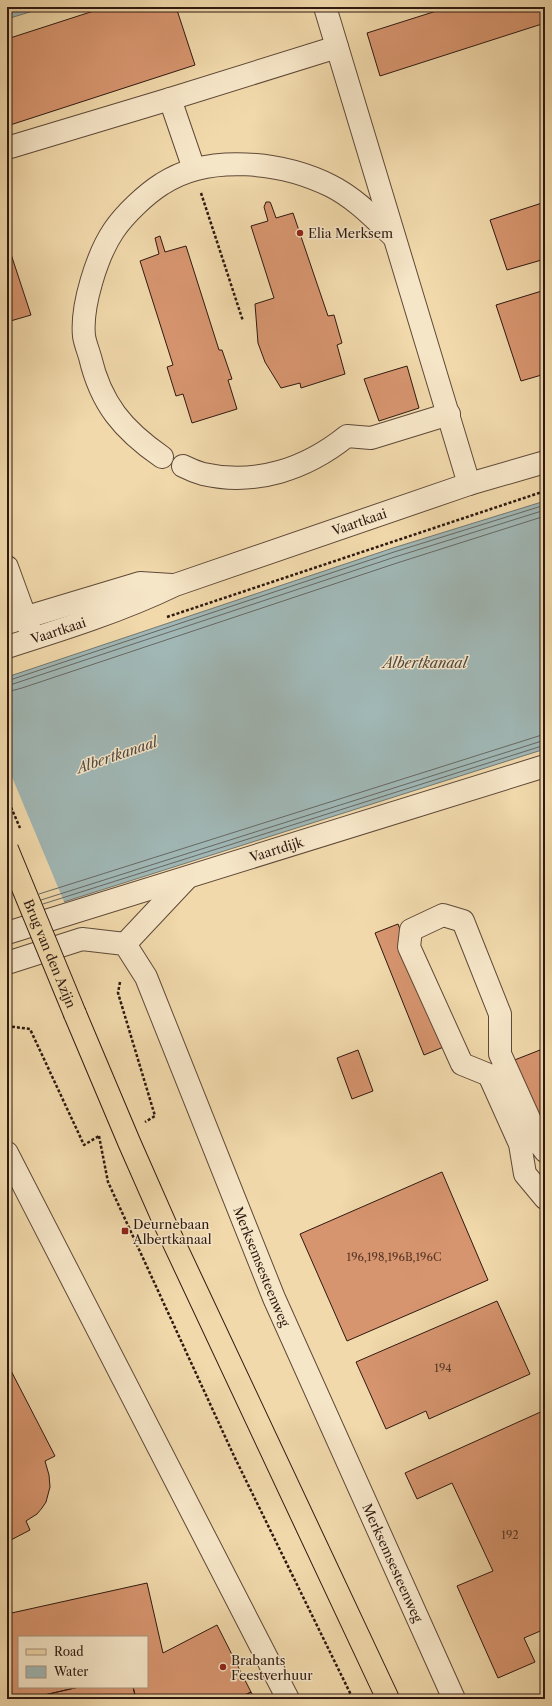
<svg xmlns="http://www.w3.org/2000/svg" width="552" height="1706" font-family="'Libre Caslon Text',serif">
  <style>
    .water { fill: #a0b7b5; stroke: #727873 }
    .pier { fill: #f1d9ab }
    .lines { fill: none; stroke-linecap: round; stroke-linejoin: round }
    .shore { stroke: #676863; stroke-width: 1 }
    .building { fill: #d7956f; stroke: #2e1911 }
    .minor-casing { stroke: #5f4938; stroke-width: 24 }
    .major-casing { stroke: #2e1911; stroke-width: 24 }
    .path { stroke: #2e1911; stroke-width: 2.5; stroke-dasharray: 3 2; stroke-linecap: butt }
    .minor { stroke: #f6e6c8; stroke-width: 22 }
    .major { stroke: #f1d9ab; stroke-width: 22 }
    .major-bridge-casing { stroke: #2e1911; stroke-width: 24; stroke-linecap: butt }
    .path-bridge { stroke: #2e1911; stroke-width: 2.5; stroke-dasharray: 3 2; stroke-linecap: butt }
    .major-bridge { stroke: #f1d9ab; stroke-width: 22 }
    .poi-dot { fill: #8f2418; stroke: #f6e6c8; stroke-width: 1.5 }
    .labels { text-anchor: middle; stroke-width: 3; stroke-linejoin: round; paint-order: stroke }
    .number-label { font-size: 11px; fill: #583828 }
    .poi-label { font-size: 13px; fill: #2e1911; stroke: #f6e6c8; text-anchor: start }
    .street-label { font-size: 13px; fill: #2e1911; stroke: #f6e6c8 }
    .water-label { font-size: 14px; font-style: italic; fill: #504842; stroke: #f6e6c8 }
  </style>
  <rect width="100%" height="100%" fill="#f1d9ab"/>
  <filter id="stains"><feTurbulence type="fractalNoise" baseFrequency=".005" numOctaves="4"/><feColorMatrix values="0 0 0 0 .2 0 0 0 0 .09 0 0 0 0 .02 0 0 0 .5 -.17"/></filter>
  <radialGradient id="worn" r=".72"><stop offset=".6" stop-color="#630" stop-opacity="0"/><stop offset="1" stop-color="#630" stop-opacity=".3"/></radialGradient>
  <path class="water" d="M7 7H46L7 19Z
    M545 501V749L7 920V677L393 548Z"/>
  <path class="pier" d="M7 765 65 904 7 922Z"/>
  <g class="lines">
    <path class="shore" d="M7 681 394 552 545 505
      M7 686 395 557 545 510
      M7 692 22 688 397 563 545 516
      M39 894 545 734
      M41 900 545 740
      M43 904 545 745"/>
  </g>
  <path class="building" d="M106 7H176L195 65 7 126V39Z
    M449 7H545V23L380 76 367 33Z
    M266 202H270L271 204 276 218 293 213 328 316 334 315 342 343 337 345 345 374 301 388 300 383 281 388 265 362 258 343 255 304 274 298 251 226 268 221 264 207Z
    M545 202V259L507 270 490 220Z
    M160 236 165 252 186 246 219 350H222L232 379 228 380 237 409 192 423 183 394 176 396 167 367 173 365 140 261 159 254 155 238Z
    M7 242 31 315 7 322Z
    M545 290V374L521 381 496 305Z
    M407 366 419 408 379 421 364 379Z
    M398 924 446 1046 424 1055 375 933Z
    M358 1050 373 1091 352 1099 337 1058Z
    M540 1050 545 1064V1132L512 1061Z
    M442 1172 488 1280 347 1341 300 1234Z
    M497 1301 530 1374 429 1419 426 1411 386 1429 356 1362Z
    M7 1363 55 1456 45 1461 49 1475 50 1487 46 1502 42 1508 37 1514 26 1521 30 1530 7 1542V1478L11 1476 7 1468Z
    M545 1410V1629L524 1638 535 1662 498 1678 457 1586 493 1571 452 1483 417 1499 405 1473Z
    M147 1583 163 1653 217 1625 251 1692 237 1699H136L133 1687H147V1637H19V1687H79L27 1699H7V1614Z
    M79 1687H133L136 1699H27Z
    M251 1692 255 1699H237Z"/>
  <g class="lines">
    <g class="minor-casing">
      <g id="minor">
        <path d="M325 7 469 484"/>
        <path d="M170 99 194 169"/>
        <path d="M7 148 170 99 337 47"/>
        <path d="M162 457C123 430 101 404 90 357 88 350 85 343 84 336 81 306 97 255 114 230 125 214 146 194 162 184 209 153 283 162 331 186 355 198 375 219 394 237"/>
        <path d="M183 466C189 469 196 472 203 474 256 486 306 469 347 436L371 438 449 414"/>
        <path d="M7 567 30 630"/>
        <path d="M7 623 140 583 172 585"/>
        <path id="s1" d="M7 647C64 629 121 611 175 585L469 484 545 462"/>
        <path id="s2" d="M7 933 545 766"/>
        <path d="M125 944 187 878"/>
        <path id="s3" d="M7 963 82 939 125 944 146 977 274 1298 454 1699"/>
        <path d="M545 1151 542 1147 500 1054V1014L463 921 443 915 411 930 409 947 462 1064 489 1075 520 1144 525 1174 545 1198"/>
        <path d="M7 1153 288 1699"/>
      </g>
    </g>
    <g class="major-casing">
      <path id="major" d="M75 1014 129 1142 166 1226 388 1699"/>
    </g>
    <path class="path" d="M201 193 243 321
      M167 617 545 491
      M120 982 118 993 155 1116 145 1122
      M7 1026 30 1029 84 1145 99 1136
      M99 1136 108 1182 234 1456 353 1699"/>
    <use href="#minor" class="minor"/>
    <use href="#major" class="major"/>
    <g class="major-bridge-casing">
      <g id="major-bridge">
        <path id="s4" d="M7 849 75 1014"/>
      </g>
    </g>
    <path class="path-bridge" d="M7 798 20 828"/>
    <use href="#major-bridge" class="major-bridge"/>
  </g>
  <g class="poi-dot">
    <circle cx="300" cy="233" r="4"/>
    <rect x="121" y="1227" width="8" height="8" rx="2"/>
    <circle cx="223" cy="1667" r="4"/>
  </g>
  <g class="labels">
    <g class="number-label">
      <text x="394" y="1261">196,198,196B,196C</text>
      <text x="443" y="1372">194</text>
      <text x="510" y="1539">192</text>
    </g>
    <g class="poi-label">
      <text x="308" y="238">Elia Merksem</text>
      <text x="133" y="1229">Deurnebaan<tspan x="133" dy="15">Albertkanaal</tspan></text>
      <text x="231" y="1665">Brabants<tspan x="231" dy="15">Feestverhuur</tspan></text>
    </g>
    <g class="street-label">
      <text dy="5" stroke="none"><textPath href="#s1" startOffset="374">Vaartkaai</textPath></text>
      <text dy="5" stroke="none"><textPath href="#s1" startOffset="54">Vaartkaai</textPath></text>
      <text dy="5" stroke="none"><textPath href="#s2" startOffset="282">Vaartdijk</textPath></text>
      <text dy="5" stroke="none"><textPath href="#s4" startOffset="113">Brug van den Azijn</textPath></text>
      <text dy="5" stroke="none"><textPath href="#s3" startOffset="473">Merksemsesteenweg</textPath></text>
      <text dy="5" stroke="none"><textPath href="#s3" startOffset="797">Merksemsesteenweg</textPath></text>
    </g>
    <g class="water-label">
      <text x="425" y="668">Albertkanaal</text>
      <text transform="translate(117 755) rotate(-19)" y="5">Albertkanaal</text>
    </g>
  </g>
  <rect width="552" height="1706" fill="none" stroke="#f1d9ab" stroke-width="24"/>
  <rect x="8" y="8" width="536" height="1690" fill="none" stroke="#2e1911" stroke-width="2"/>
  <rect x="12" y="12" width="528" height="1682" fill="none" stroke="#2e1911"/>
  <rect x="18" y="1636" width="130" height="52" fill="#f6e6c8" stroke="#a6947f"/>
  <rect x="26" y="1649" width="20" height="6" fill="#f1d9ab" stroke="#a6947f"/>
  <text x="54" y="1656" font-size="12" fill="#2e1911">Road</text>
  <rect x="26" y="1666" width="20" height="12" fill="#a0b7b5" stroke="#a6947f"/>
  <text x="54" y="1676" font-size="12" fill="#2e1911">Water</text>
  <rect width="100%" height="100%" filter="url(#stains)"/>
  <rect width="100%" height="100%" fill="url(#worn)"/>
</svg>
